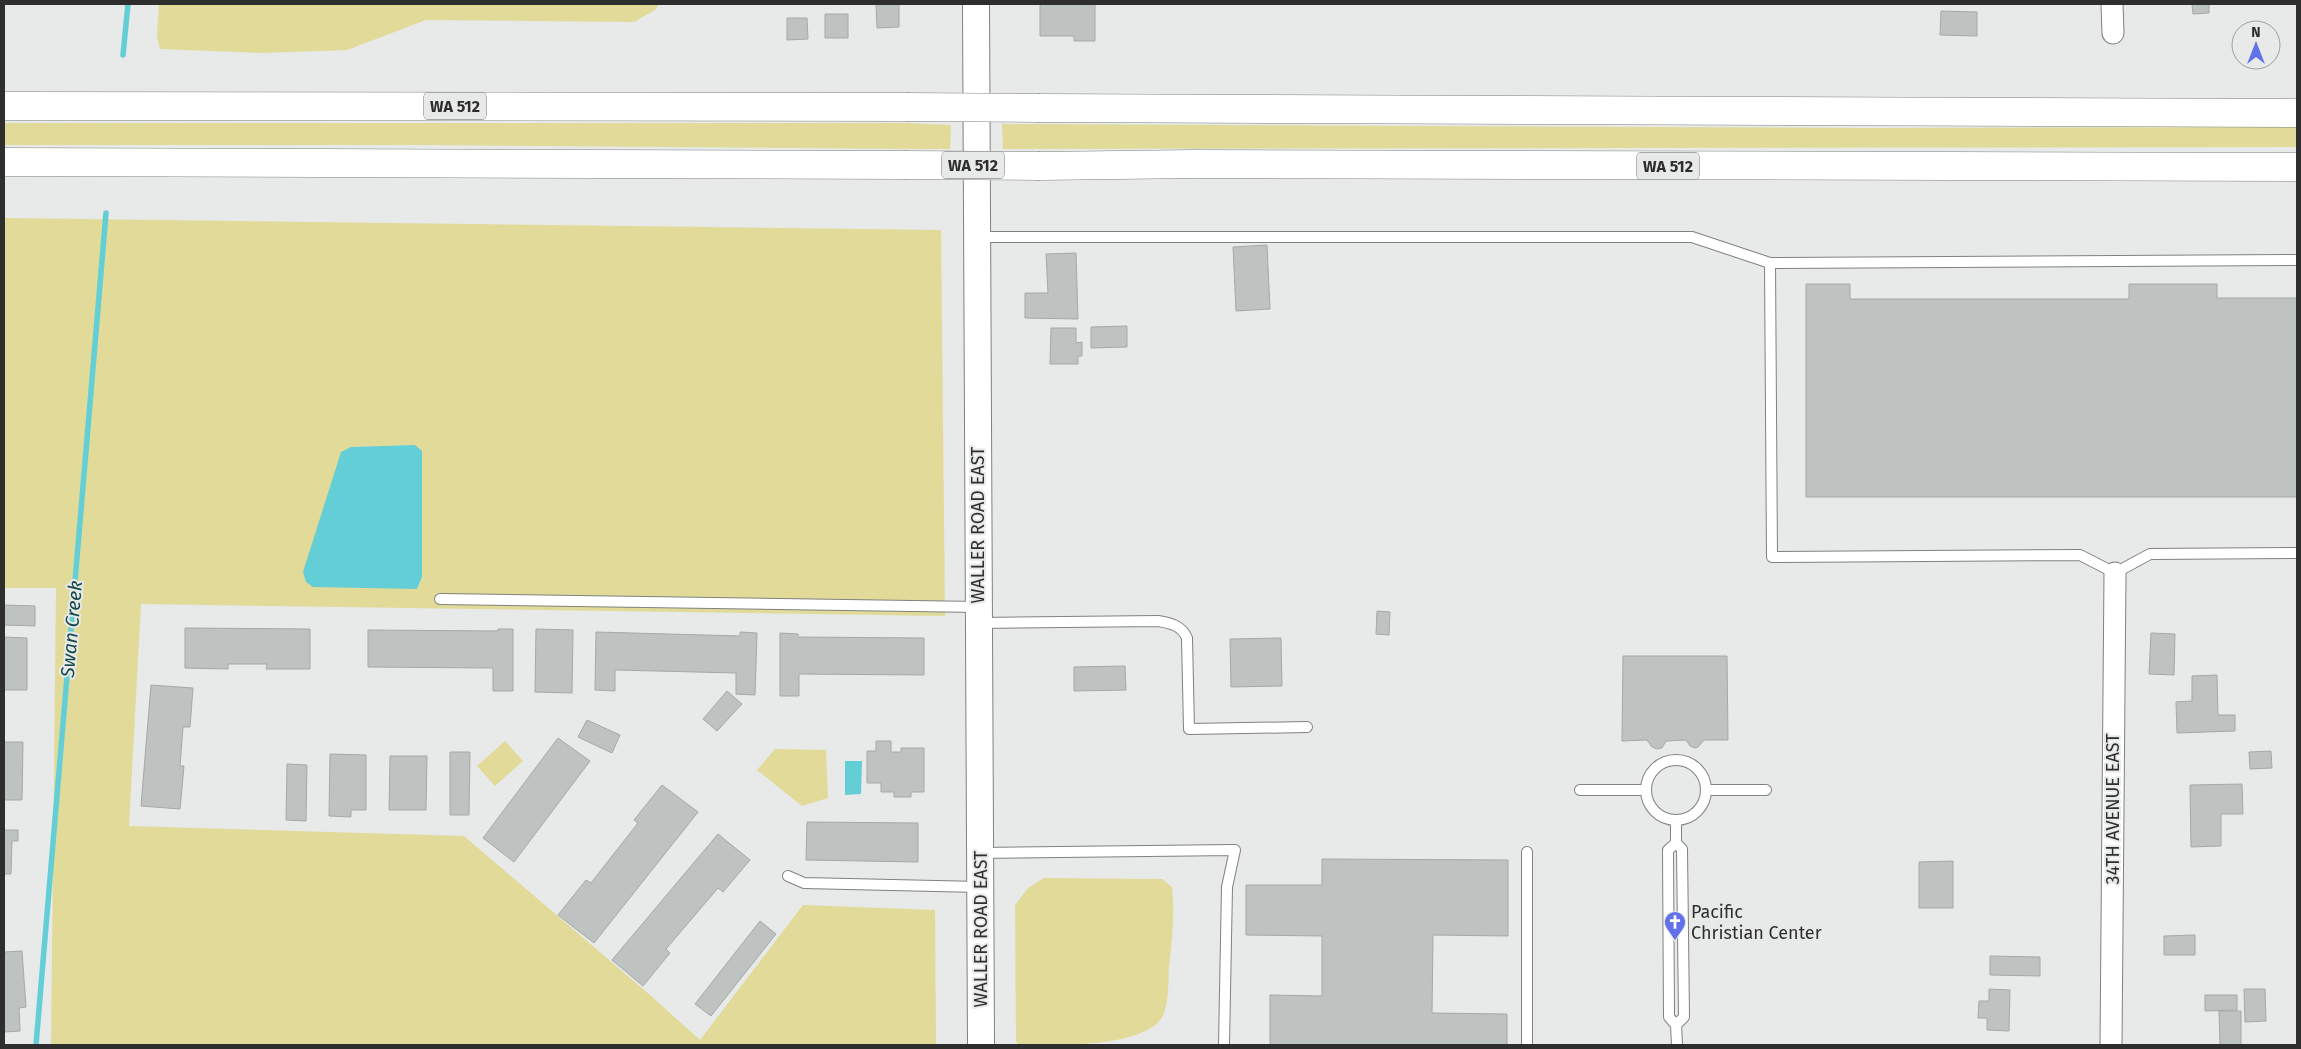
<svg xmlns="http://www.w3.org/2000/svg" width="2301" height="1049" font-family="'Fira Sans',sans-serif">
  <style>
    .green { fill: #e1da99; fill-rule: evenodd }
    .water { fill: #63ced5 }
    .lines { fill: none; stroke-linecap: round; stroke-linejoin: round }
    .stream { stroke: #63ced5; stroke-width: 5.5 }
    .building { fill: #bec2c1; stroke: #a4a8a7 }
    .service-casing { stroke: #7f827f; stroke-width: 12 }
    .minor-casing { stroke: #7f827f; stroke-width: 23 }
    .tertiary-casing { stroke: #7f827f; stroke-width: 28 }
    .motorway-casing { stroke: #7f827f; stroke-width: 29 }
    .service { stroke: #fff; stroke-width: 10 }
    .minor { stroke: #fff; stroke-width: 21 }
    .tertiary { stroke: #fff; stroke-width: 26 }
    .motorway { stroke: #fff; stroke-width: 28 }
    .motorway-bridge-casing { stroke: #7f827f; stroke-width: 29; stroke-linecap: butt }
    .motorway-bridge { stroke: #fff; stroke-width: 28 }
    .labels { text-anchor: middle; stroke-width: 4; stroke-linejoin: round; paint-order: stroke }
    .shield { fill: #e7eae8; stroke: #656665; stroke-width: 1 }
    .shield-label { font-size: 16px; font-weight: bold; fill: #2d2e2d }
    .street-label { font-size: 18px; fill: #2d2e2d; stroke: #e7eae8 }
    .poi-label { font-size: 18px; fill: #2d2e2d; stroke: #e7eae8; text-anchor: start }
    .water-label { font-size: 19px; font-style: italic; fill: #16474a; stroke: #e7eae8 }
  </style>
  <rect width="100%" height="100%" fill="#e7eae8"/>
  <path class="green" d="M159 4H659L655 10 634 22 426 20 347 50 263 53 160 49 157 36Z
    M4 123H905L951 125 950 149H904L415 145H4Z
    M1002 124 1866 128 2297 127V147L1003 149Z
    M4 218 941 230 945 616 141 604 129 826 464 836 650 995 700 1040 803 905 935 910 936 1045H51L56 588H4ZM415 445 422 451V577L417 589 351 447Z
    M505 741 523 761 495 786 477 766Z
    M775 749 826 750 828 798 802 806 757 770Z
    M1044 878 1162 879 1172 887C1175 914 1172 940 1169 967 1168 981 1169 999 1164 1013 1152 1049 1051 1045 1018 1045L1016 1041 1015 905 1028 888Z"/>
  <path class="water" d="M415 445 422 451V577L417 589 313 587 306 582 303 572 341 452 351 447Z
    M845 761H862L861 794 845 795Z"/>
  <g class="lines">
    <path class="stream" d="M123 55 128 4
      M36 1045 106 213"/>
  </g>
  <path class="building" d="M876 4H899V27L877 28Z
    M1040 4H1095V41H1074V36H1040Z
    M2192 4H2209V13L2193 14Z
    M1941 11 1977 12V36L1940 35Z
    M825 14H848V38H825Z
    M787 18H807L808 39 787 40Z
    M1267 245 1270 309 1236 311 1233 247Z
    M1076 253 1078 319 1025 318V293H1048L1046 254Z
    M1806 284H1850V299H2129V284H2217V298H2297V497H1806Z
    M1127 326V347L1091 348V327Z
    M1051 328H1076V343L1082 342V356H1078V364H1050Z
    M4 605 35 606V626L4 625Z
    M1377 611 1390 612 1389 635 1376 634Z
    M185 628 310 629V669H266L267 664H228V669L185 668Z
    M498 629H513V691H493V668L368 667V630L498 631Z
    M536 629 573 630 572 693 535 692Z
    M596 632 740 636V632L757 633 755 695 736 694V673L615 670V691L595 690Z
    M780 633 798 634V637L924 638V675L799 674V696H780Z
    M2151 633 2175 634 2174 675 2149 674Z
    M4 637 27 638V690H4Z
    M1281 638 1282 686 1231 687 1230 639Z
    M1623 656H1727L1728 740H1704L1698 747 1695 748 1690 746 1686 740 1666 741 1662 748 1657 749 1652 747 1647 740 1622 741Z
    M1125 666 1126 690 1074 691V667Z
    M2217 675 2218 715H2235V731L2177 733 2176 702 2192 701V676Z
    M151 685 193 688 190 727H183L180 766H184L180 809 141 806Z
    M727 691 742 704 717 731 703 719Z
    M587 720 620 735 612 753 578 737Z
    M558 738 590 761 514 862 483 838Z
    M876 741H891V752H901V748H924V792H911V797H894V792H881V783H867V751H876Z
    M4 742H23L22 800H4Z
    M2271 751 2272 768 2250 769 2249 752Z
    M450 752H470L469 815H450Z
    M330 754 366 755V810H351V817L329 816Z
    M390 756H427L426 810H389Z
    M287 764 307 765 306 821 286 820Z
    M2242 784 2243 814H2221V846L2191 847 2190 785Z
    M662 785 698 812 594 943 558 915 586 880 591 883 638 823 634 820Z
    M807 822 918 823V862L806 860Z
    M4 830H18V841H12L11 874H4Z
    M718 834 750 860 723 892 718 888 666 949 670 953 643 986 612 960Z
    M1322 859 1508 860V936L1433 935 1432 1013 1507 1014V1045H1270V995L1322 996V936L1246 935V885H1322Z
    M1953 861V908H1919V862Z
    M760 921 776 934 711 1016 695 1004Z
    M2195 935V955H2164V936Z
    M22 951 26 1007 19 1008 20 1031 4 1032V952Z
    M1990 956 2040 957V976L1990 975Z
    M1989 989 2010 990 2009 1031 1987 1030V1018H1978L1979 1001H1989Z
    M2244 989H2265L2266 1021 2245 1022Z
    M2205 995H2237V1010L2205 1011Z
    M2219 1011H2241V1045H2220Z"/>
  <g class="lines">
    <g class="service-casing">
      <path id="service" d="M978 237H1692L1770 263 2297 260
        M1770 263 1772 557 2080 555 2115 573 2150 554 2297 553
        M440 599 979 607
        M980 623 1158 621C1171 623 1182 626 1187 638L1189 729 1307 727
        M1646 790a30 30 0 1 1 60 0a30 30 0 1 1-60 0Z
        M1580 790H1646
        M1706 790H1766
        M1676 821V843L1682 849 1684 1017 1676 1025
        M1676 843 1668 850 1669 1017 1676 1025 1677 1045
        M1527 852V1045
        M980 853 1235 850 1227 887 1224 1045
        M788 876 804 883 980 887"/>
    </g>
    <g class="minor-casing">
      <path id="minor" d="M2112 4 2113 33
        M2111 1045 2115 573"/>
    </g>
    <g class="tertiary-casing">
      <path id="tertiary" d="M976 4 981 1045"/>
    </g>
    <g class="motorway-casing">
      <path id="motorway" d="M4 106 907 107
        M1040 108 2297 113
        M4 162 905 165
        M1040 166 1195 164 2297 167"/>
    </g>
    <use href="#service" class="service"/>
    <use href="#minor" class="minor"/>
    <use href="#tertiary" class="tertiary"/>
    <use href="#motorway" class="motorway"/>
    <g class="motorway-bridge-casing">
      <path id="motorway-bridge" d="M907 107 1040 108
        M905 165 1040 166"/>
    </g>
    <use href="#motorway-bridge" class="motorway-bridge"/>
  </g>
  <defs>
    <g id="church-pin" transform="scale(1.125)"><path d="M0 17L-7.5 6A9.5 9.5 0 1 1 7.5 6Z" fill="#6271e9" stroke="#e7eae8"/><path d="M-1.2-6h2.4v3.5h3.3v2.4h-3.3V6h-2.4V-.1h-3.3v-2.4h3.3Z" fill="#fff"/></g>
  </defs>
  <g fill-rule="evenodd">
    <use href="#church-pin" x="1675" y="922"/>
  </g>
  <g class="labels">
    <g class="shield">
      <rect x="424" y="92.5" width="62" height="27" rx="4"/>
      <rect x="942" y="151.5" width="62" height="27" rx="4"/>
      <rect x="1637" y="152.5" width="62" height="27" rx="4"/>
    </g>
    <g class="shield-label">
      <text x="455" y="112">WA 512</text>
      <text x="973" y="171">WA 512</text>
      <text x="1668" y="172">WA 512</text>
    </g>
    <g class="street-label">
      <text transform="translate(978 525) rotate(-90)" y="6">WALLER ROAD EAST</text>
      <text transform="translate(2113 809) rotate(-90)" y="6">34TH AVENUE EAST</text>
      <text transform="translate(981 929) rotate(-90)" y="6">WALLER ROAD EAST</text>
    </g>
    <g class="poi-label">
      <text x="1691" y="918">Pacific<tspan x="1691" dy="21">Christian Center</tspan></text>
    </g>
    <g class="water-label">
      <text transform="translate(71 629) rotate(-85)" y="7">Swan Creek</text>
    </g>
  </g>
  <rect width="2301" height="1049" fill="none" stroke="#2d2e2d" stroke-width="10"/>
  <g transform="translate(2256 45)"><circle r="24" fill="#e7eae8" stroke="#9d9f9d"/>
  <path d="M0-4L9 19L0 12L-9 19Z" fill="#6271e9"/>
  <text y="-8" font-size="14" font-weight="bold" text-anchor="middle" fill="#2d2e2d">N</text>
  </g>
</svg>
